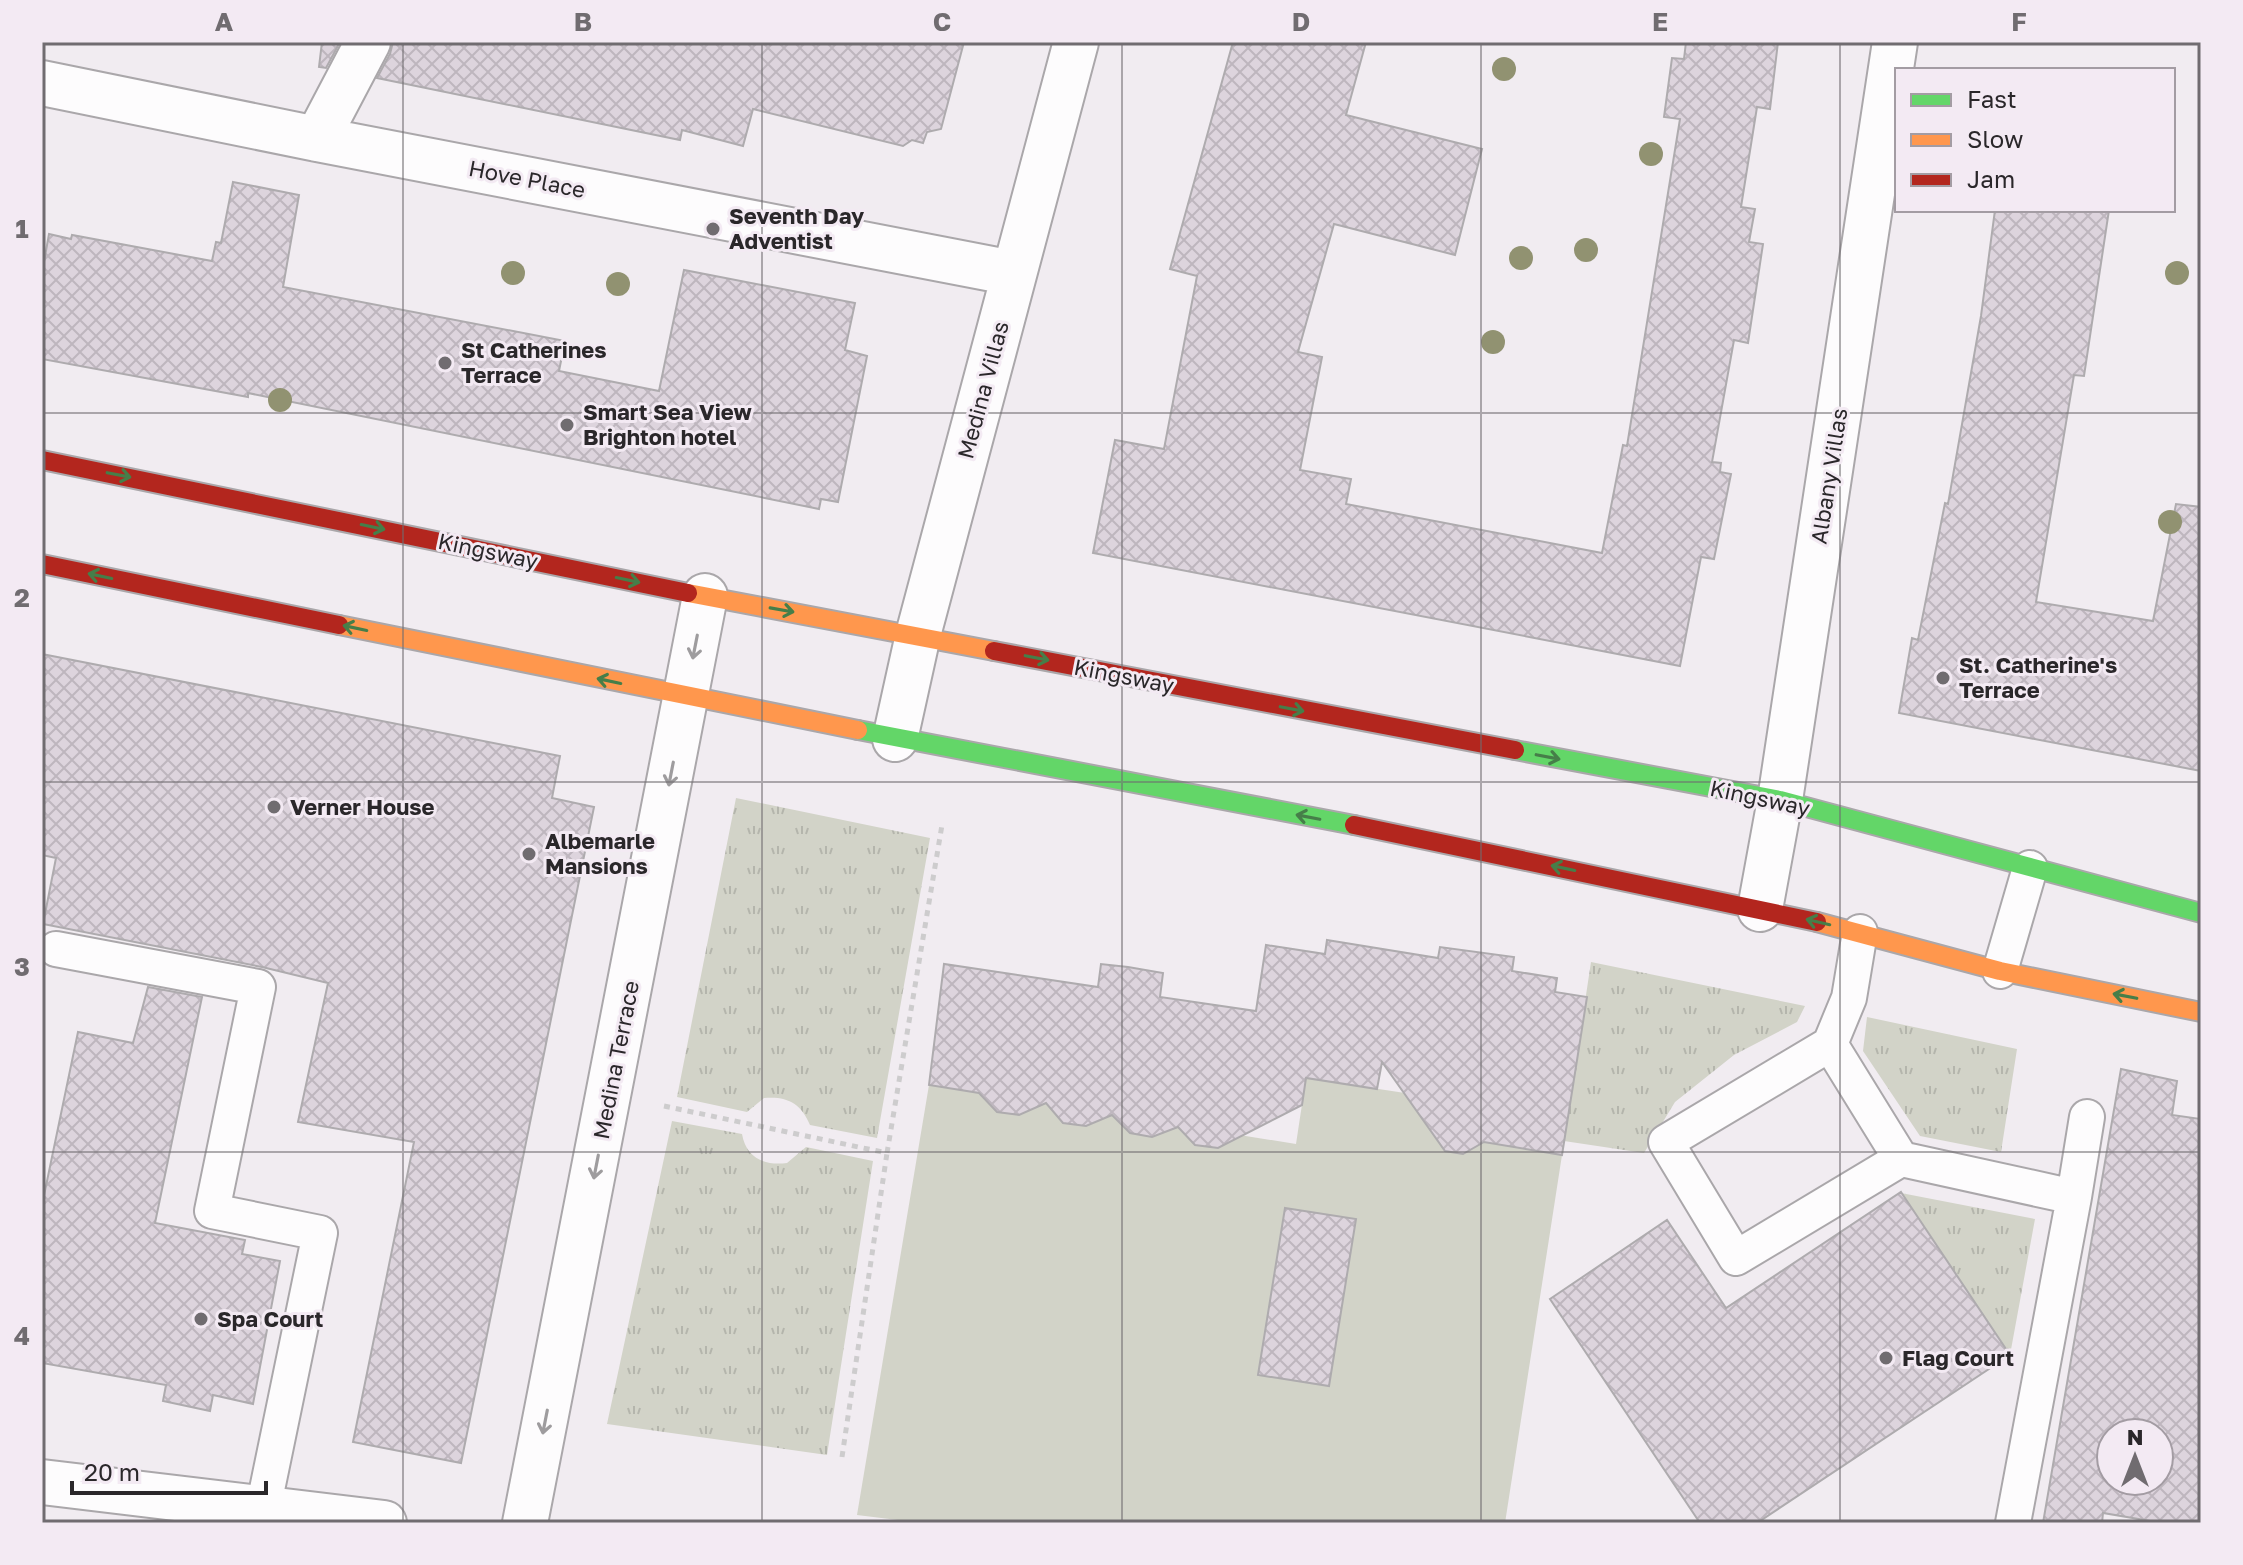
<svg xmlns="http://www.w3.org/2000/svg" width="2243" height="1565" font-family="'Golos Text',sans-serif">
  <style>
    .grass { fill: url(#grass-tufts) }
    .garden { fill: #d2d3c8 }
    .building { fill: url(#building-cross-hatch); stroke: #aeabae; stroke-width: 2; fill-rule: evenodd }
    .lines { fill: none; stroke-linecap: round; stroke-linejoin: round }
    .lane-casing { stroke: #aaa7aa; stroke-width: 38 }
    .street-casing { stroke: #aaa7aa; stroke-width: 48 }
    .fast-casing { stroke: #aaa7aa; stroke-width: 22 }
    .slow-casing { stroke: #aaa7aa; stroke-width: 22 }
    .jam-casing { stroke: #aaa7aa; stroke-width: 22 }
    .path { stroke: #cdcccd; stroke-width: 5; stroke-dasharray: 6 6; stroke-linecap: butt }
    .lane { stroke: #fdfcfd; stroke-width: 34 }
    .street { stroke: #fdfcfd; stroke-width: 44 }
    .fast { stroke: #63d668; stroke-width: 18 }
    .slow { stroke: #ff974d; stroke-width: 18 }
    .jam { stroke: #b3261e; stroke-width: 18 }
    .tree { fill: #919271 }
    .oneway { stroke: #467e49 }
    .oneway2 { stroke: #9e9c9e }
    .grid { fill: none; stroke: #706c70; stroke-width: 2; stroke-opacity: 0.55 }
    .poi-dot { fill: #706c70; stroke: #f3eaf3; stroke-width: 3 }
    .labels { text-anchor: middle; stroke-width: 6; stroke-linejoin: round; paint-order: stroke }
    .street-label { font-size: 22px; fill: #2a272a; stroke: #f3eaf3 }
    .poi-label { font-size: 22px; font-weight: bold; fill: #2a272a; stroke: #f3eaf3; text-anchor: start }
    .neatline { fill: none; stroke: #706c70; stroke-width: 3 }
    .grid-label { font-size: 26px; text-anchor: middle; font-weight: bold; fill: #706c70 }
  </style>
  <defs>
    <pattern id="grass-tufts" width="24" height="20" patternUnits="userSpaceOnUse" patternTransform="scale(2)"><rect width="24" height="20" fill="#d2d3c8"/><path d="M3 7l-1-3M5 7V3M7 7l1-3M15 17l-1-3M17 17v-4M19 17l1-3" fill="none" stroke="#b4b5ac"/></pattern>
    <pattern id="building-cross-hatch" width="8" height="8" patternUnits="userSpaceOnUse" patternTransform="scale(2)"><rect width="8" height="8" fill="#ddd4dd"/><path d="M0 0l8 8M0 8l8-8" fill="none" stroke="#beb6be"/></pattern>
  </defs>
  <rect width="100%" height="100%" fill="#f1ecf1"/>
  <path class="grass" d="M736 798 930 838 877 1138 810 1125C801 1103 787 1096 764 1098L747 1112 677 1097Z
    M1591 962 1805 1006 1797 1022 1734 1055 1675 1102 1644 1153 1564 1141Z
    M1867 1017 2017 1049 2001 1152 1920 1136 1863 1051Z
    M672 1121 742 1134C746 1158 765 1166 787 1163L806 1147 873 1161 827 1455 607 1424Z
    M1901 1193 2035 1219 2010 1355Z"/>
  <path class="garden" d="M1306 1078 1438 1098 1562 1155 1505 1523H922L857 1515 929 1085 1296 1144Z"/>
  <path class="building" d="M322 42H340L326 68 319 67Z
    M393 42H964L941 129 927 132 923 143 912 140 903 146 753 109 743 146 682 130 680 140 377 78 390 54Z
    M1233 42H1366L1346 115 1482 149 1455 255 1334 224 1298 352 1322 357 1300 470 1351 479 1346 504 1602 553 1623 445 1627 446 1680 119 1664 117 1672 58 1684 59 1686 42H1778L1770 109 1757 107 1741 207 1755 209 1749 242 1763 244 1748 343 1734 340 1712 462 1721 463 1720 472 1731 474 1714 559 1701 557 1680 666 1093 553 1115 440 1164 449 1197 276 1170 269Z
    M233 182 299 195 283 287 565 341 559 371 659 391 684 270 855 303 845 350 867 356 838 502 821 499 819 509 248 393V397L42 359V273L49 234 71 239 72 235 212 261 216 242 221 243Z
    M1995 210H2109L2084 376 2074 375 2036 602 2153 621 2176 504 2201 507V771L1899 713 1912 638 1918 640 1945 503 1948 504 1981 316Z
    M42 654 560 756 552 798 594 807 461 1463 353 1442 414 1142 298 1122 328 983 262 967 43 924 56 858 42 855Z
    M1327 940 1438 958 1440 947 1514 957 1512 971 1557 978 1555 992 1587 997 1562 1155 1484 1142 1463 1154 1445 1151 1382 1062 1377 1089 1306 1078 1302 1105 1218 1148 1195 1145 1178 1127 1152 1137 1130 1133 1112 1115 1086 1126 1063 1123 1046 1103 1019 1115 997 1112 979 1093 929 1085 944 964 1098 987 1101 964 1128 967 1163 973 1160 997 1256 1011 1266 945 1325 954Z
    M148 987 202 997 155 1223 245 1240 242 1254 280 1261 253 1404 213 1395 210 1411 163 1401 166 1385 42 1363V1205L78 1032 133 1043Z
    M2121 1069 2177 1081 2172 1115 2201 1119V1523H2162L2103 1513 2102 1523H2043ZM2111 1433H2159V1481H2111Z
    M1901 1192 2010 1355 1757 1523H1700L1550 1299 1667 1220 1726 1308Z
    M1285 1208 1356 1219 1329 1386 1258 1375Z"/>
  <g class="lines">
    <g class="lane-casing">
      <path id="lane" d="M1860 932 1849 998 1830 1044 1901 1159 2074 1197 2013 1523
        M56 949 258 987 212 1211 320 1233 263 1509
        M2000 971 2030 868
        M1830 1044 1666 1142 1736 1258 1901 1159
        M2074 1197 2087 1117"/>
    </g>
    <g class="street-casing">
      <path id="street" d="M42 83 317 139 1013 273
        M317 139 368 42
        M895 739 918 635 1076 42
        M1760 909 1780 800 1895 42
        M42 1482 384 1523
        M525 1523 705 596"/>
    </g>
    <g class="fast-casing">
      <path id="fast" d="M858 730 1354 825
        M1515 750 1780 800 2201 913"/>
    </g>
    <g class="slow-casing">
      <path id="slow" d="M688 593 994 651
        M339 625 858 730
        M1817 922 2000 971 2201 1012"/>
    </g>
    <g class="jam-casing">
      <path id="jam" d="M42 460 688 593
        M42 564 339 625
        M994 651 1515 750
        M1354 825 1817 922"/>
    </g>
    <path class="path" d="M664 1106 887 1153 942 825
      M842 1457 887 1153"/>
    <use href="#lane" class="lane"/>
    <use href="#street" class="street"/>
    <use href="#fast" class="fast"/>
    <use href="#slow" class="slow"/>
    <use href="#jam" class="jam"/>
  </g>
  <g class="tree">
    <circle cx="1504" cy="69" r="12"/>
    <circle cx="1651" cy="154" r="12"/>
    <circle cx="1586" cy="250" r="12"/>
    <circle cx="1521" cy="258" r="12"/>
    <circle cx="513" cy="273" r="12"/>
    <circle cx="2177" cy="273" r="12"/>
    <circle cx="618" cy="284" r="12"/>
    <circle cx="1493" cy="342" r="12"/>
    <circle cx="280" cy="400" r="12"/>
    <circle cx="2170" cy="522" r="12"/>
  </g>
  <defs><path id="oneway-shaft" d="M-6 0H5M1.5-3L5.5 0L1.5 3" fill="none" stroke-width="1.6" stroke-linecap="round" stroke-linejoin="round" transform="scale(2)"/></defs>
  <g class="oneway">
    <use href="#oneway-shaft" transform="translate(119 475) rotate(11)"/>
    <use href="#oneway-shaft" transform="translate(373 527) rotate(12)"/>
    <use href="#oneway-shaft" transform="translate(100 576) rotate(-168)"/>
    <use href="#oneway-shaft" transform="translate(628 580) rotate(12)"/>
    <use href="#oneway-shaft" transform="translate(782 610) rotate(10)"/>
    <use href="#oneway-shaft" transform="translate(355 628) rotate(-168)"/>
    <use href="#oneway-shaft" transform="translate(1037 658) rotate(11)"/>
    <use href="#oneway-shaft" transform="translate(609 681) rotate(-168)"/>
    <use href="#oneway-shaft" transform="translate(1292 709) rotate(11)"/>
    <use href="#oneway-shaft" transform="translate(1548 757) rotate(11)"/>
    <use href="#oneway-shaft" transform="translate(1308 817) rotate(-169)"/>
    <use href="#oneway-shaft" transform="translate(1563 868) rotate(-168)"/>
    <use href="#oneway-shaft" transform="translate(1818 922) rotate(-167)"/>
    <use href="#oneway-shaft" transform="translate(2125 996) rotate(-169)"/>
  </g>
  <g class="oneway2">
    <use href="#oneway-shaft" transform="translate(695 647) rotate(101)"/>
    <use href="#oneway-shaft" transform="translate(671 774) rotate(101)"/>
    <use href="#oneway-shaft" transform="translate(596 1167) rotate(101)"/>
    <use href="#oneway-shaft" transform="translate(545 1422) rotate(101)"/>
  </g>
  <path class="grid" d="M403 42V1523M762 42V1523M1122 42V1523M1481 42V1523M1840 42V1523M42 413H2201M42 782H2201M42 1152H2201"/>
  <g class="poi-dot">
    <circle cx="713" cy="229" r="8"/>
    <circle cx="445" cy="363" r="8"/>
    <circle cx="567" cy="425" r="8"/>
    <circle cx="1943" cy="678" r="8"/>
    <circle cx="274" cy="807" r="8"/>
    <circle cx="529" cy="854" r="8"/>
    <circle cx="201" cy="1319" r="8"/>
    <circle cx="1886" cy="1358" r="8"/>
  </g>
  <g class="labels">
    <g class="street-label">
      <text transform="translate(527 179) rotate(11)" y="8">Hove Place</text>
      <text transform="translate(983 390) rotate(-75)" y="8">Medina Villas</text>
      <text transform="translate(1829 476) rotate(-81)" y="8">Albany Villas</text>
      <text transform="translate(488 551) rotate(12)" y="8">Kingsway</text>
      <text transform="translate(1124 676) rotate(11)" y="8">Kingsway</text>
      <text transform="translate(1760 798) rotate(12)" y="8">Kingsway</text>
      <text transform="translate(616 1060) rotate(-79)" y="8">Medina Terrace</text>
    </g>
    <g class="poi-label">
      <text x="729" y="224">Seventh Day<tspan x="729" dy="25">Adventist</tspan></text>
      <text x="461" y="358">St Catherines<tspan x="461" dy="25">Terrace</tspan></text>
      <text x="583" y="420">Smart Sea View<tspan x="583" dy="25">Brighton hotel</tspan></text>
      <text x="1959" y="673">St. Catherine's<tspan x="1959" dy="25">Terrace</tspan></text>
      <text x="290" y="815">Verner House</text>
      <text x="545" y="849">Albemarle<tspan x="545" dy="25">Mansions</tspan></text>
      <text x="217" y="1327">Spa Court</text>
      <text x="1902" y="1366">Flag Court</text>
    </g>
  </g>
  <rect width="2243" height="1565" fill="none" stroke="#f3eaf3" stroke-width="88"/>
  <rect x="1895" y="68" width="280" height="144" fill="#f3eaf3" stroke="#a39ca3" stroke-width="2"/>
  <rect x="1911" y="94" width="40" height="12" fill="#63d668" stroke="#a39ca3" stroke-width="2"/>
  <text x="1967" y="108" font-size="24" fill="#2a272a">Fast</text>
  <rect x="1911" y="134" width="40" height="12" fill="#ff974d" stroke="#a39ca3" stroke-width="2"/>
  <text x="1967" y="148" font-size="24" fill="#2a272a">Slow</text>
  <rect x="1911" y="174" width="40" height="12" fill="#b3261e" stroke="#a39ca3" stroke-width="2"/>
  <text x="1967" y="188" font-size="24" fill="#2a272a">Jam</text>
  <g transform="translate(2135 1457)"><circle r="38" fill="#f3eaf3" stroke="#a39ca3" stroke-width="2"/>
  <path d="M0-6L14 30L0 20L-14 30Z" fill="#706c70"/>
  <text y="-12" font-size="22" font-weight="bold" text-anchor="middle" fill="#2a272a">N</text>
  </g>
  <path d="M72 1481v12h194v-12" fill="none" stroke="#2a272a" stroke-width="4"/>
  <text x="84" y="1481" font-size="24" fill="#2a272a" stroke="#f3eaf3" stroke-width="6" paint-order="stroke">20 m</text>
  <rect x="44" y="44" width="2155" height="1477" class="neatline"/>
  <g class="grid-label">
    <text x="224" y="31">A</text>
    <text x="583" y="31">B</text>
    <text x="942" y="31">C</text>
    <text x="1301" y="31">D</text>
    <text x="1660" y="31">E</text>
    <text x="2019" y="31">F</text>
    <text x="22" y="238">1</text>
    <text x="22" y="607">2</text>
    <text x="22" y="976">3</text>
    <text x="22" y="1345">4</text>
  </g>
</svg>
